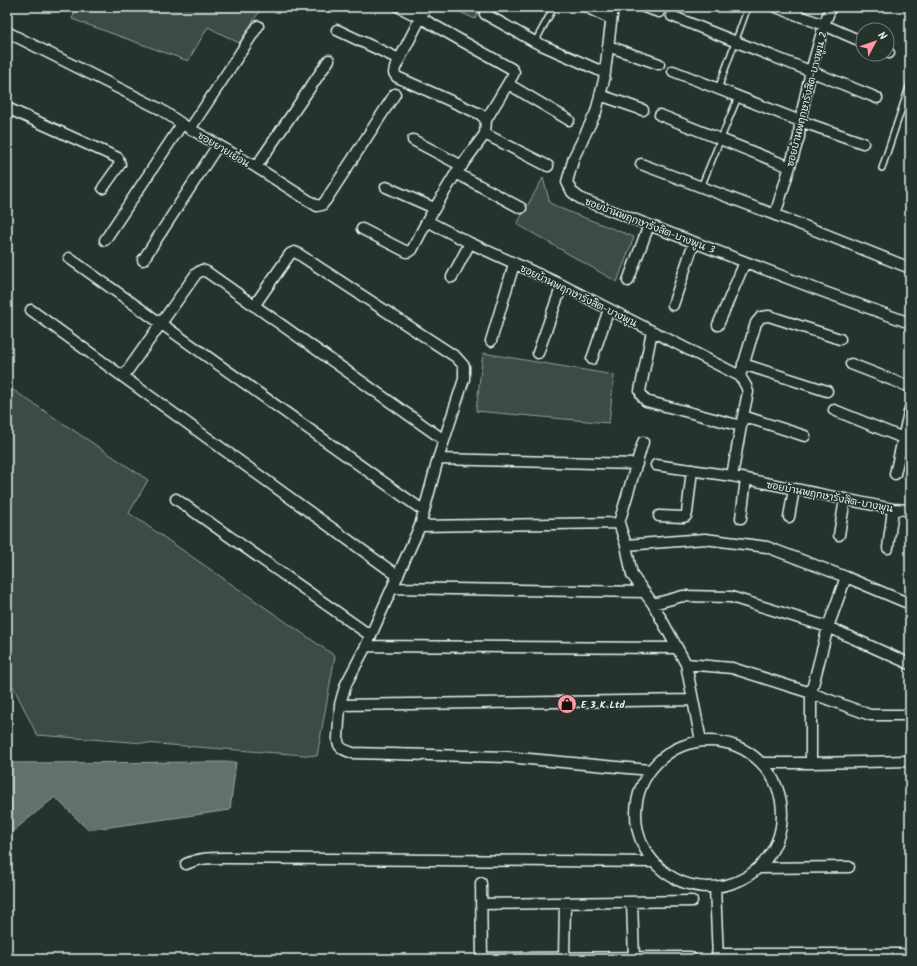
<svg xmlns="http://www.w3.org/2000/svg" width="917" height="966" font-family="Kalam,'Playpen Sans Thai',sans-serif">
  <style>
    .green { fill: #3e4b47; stroke: #939ea0 }
    .water { fill: #636f6d; stroke: #98a3a5 }
    .lines { fill: none; stroke-linecap: round; stroke-linejoin: round }
    .lane-casing { stroke: #e8f1f8; stroke-width: 8 }
    .street-casing { stroke: #e8f1f8; stroke-width: 13 }
    .lane { stroke: #26332d; stroke-width: 5 }
    .street { stroke: #26332d; stroke-width: 10 }
    .labels { text-anchor: middle; stroke-width: 3; stroke-linejoin: round; paint-order: stroke }
    .street-label { font-size: 10px; fill: #e8f1f8; stroke: #26332d }
    .poi-label { font-size: 10px; font-weight: bold; fill: #e8f1f8; stroke: #26332d; text-anchor: start }
  </style>
  <rect width="100%" height="100%" fill="#26332d"/>
  <filter id="ink" filterUnits="userSpaceOnUse"><feTurbulence type="fractalNoise" baseFrequency=".025" numOctaves="2"/><feDisplacementMap in="SourceGraphic" scale="8" xChannelSelector="R" yChannelSelector="G"/><feConvolveMatrix kernelMatrix="1 2 1 2 8 2 1 2 1" color-interpolation-filters="sRGB"/></filter>
  <g filter="url(#ink)">
    <path class="green" d="M77 7H249L259 12 239 43 208 27 188 61 72 19Z
      M449 7H481L475 19Z
      M543 178 550 203 562 209 634 237 617 282 517 224Z
      M483 353 614 375 609 423 476 411Z
      M7 386 148 480 129 513 335 656 317 756 37 735 7 674Z"/>
    <path class="water" d="M236 762 230 810 88 830 55 797 7 836V763Z"/>
    <g class="lines">
      <g class="lane-casing">
        <path id="lane" d="M535 42 554 7
          M718 89 748 7
          M882 168 910 84
          M701 187 738 97"/>
      </g>
      <g class="street-casing">
        <path id="street" d="M399 7 421 18 512 69 514 72 513 75 486 120
          M426 7 395 68 394 73 397 77 480 114 486 120 485 134 456 173 427 221 470 243 562 285 740 376 746 386 748 392 741 426 732 476 893 509 910 510
          M586 7 611 19
          M613 7 604 80 596 112 574 157 567 182 572 192 581 199 816 289 910 323
          M644 7 659 12
          M776 7 824 25 863 42
          M485 14 535 42 605 73
          M672 16C740 44 809 70 877 98
          M337 30 399 59
          M7 32 160 109 182 124 256 167 317 206 322 205 326 200 395 94
          M608 46 659 64
          M887 52 889 53
          M673 71 800 121 863 143
          M508 84 569 120
          M600 95 643 110
          M7 108 118 158 120 164 103 188
          M660 115 790 167
          M190 129 258 26
          M485 134 548 166
          M413 140 462 166
          M641 164 807 227 910 268
          M256 167 329 60
          M456 173 521 208
          M386 187 434 208
          M775 215 799 137 800 121 811 71 824 25 831 7
          M362 229 407 252 412 250 427 221
          M105 240 182 124
          M69 258 424 511
          M143 260 218 145
          M452 277 470 243
          M628 281 649 225
          M673 305 694 242
          M254 306 290 254 294 252 297 253 456 357 464 366V379L438 459 420 526 366 646 346 684 342 697 340 705 338 738C337 748 344 750 353 753L507 757 650 770
          M31 310 398 576
          M718 325 745 262
          M652 331 640 391 642 396 646 401 741 426
          M491 341 514 264
          M538 353 562 285
          M592 359 609 309
          M743 364 827 391
          M851 364 910 387
          M740 376 756 323 761 317 769 316 840 339
          M123 377 196 274 202 270 207 272 444 440
          M834 410 903 438
          M743 416 805 436
          M643 442 619 523 626 545 632 575 653 604 686 664 701 741
          M438 459 637 464
          M656 465 732 476
          M895 474 910 408
          M176 499 371 636
          M659 516 683 517 686 516 687 513 692 470
          M789 517 794 489
          M741 518 746 479
          M420 526 619 523
          M839 535 845 499
          M626 545 705 539 767 547 846 577 910 604
          M888 548 893 509
          M392 588 645 592
          M653 604 683 596 731 597 828 627 910 664
          M366 646 677 648
          M686 664 732 668 811 693 870 715H910
          M340 705 693 700
          M636 814a73 73 0 1 1 146 0a73 73 0 1 1-146 0Z
          M761 763H811L910 761
          M811 763V693L828 627 846 577
          M186 864C201 857 213 858 229 858L653 862
          M759 868 849 867
          M481 883 482 959
          M715 887 718 959
          M632 902 634 959
          M481 904 692 901
          M717 954H901
          M482 958 690 957
          M564 959 565 903"/>
      </g>
      <use href="#lane" class="lane"/>
      <use href="#street" class="street"/>
    </g>
  </g>
  <defs>
    <g id="shop-disc" transform="scale(1)"><circle r="9.5" fill="#ff9aa2" stroke="#26332d"/><path d="M-5-2.5h2.3a2.7 3.5 0 0 1 5.4 0H5L5.5 6h-11ZM-1.5-2.5h3a1.5 2.3 0 0 0-3 0Z" fill="#111"/></g>
  </defs>
  <g fill-rule="evenodd">
    <use href="#shop-disc" x="567" y="704"/>
  </g>
  <g class="labels">
    <g class="street-label">
      <text transform="translate(806 99) rotate(-76)" y="4">ซอยบ้านพฤกษารังสิต-บางพูน 2</text>
      <text transform="translate(224 149) rotate(31)" y="4">ซอยยายเยื้อน</text>
      <text transform="translate(650 225) rotate(21)" y="4">ซอยบ้านพฤกษารังสิต-บางพูน 3</text>
      <text transform="translate(579 295) rotate(26)" y="4">ซอยบ้านพฤกษารังสิต-บางพูน</text>
      <text transform="translate(830 496) rotate(11)" y="4">ซอยบ้านพฤกษารังสิต-บางพูน</text>
    </g>
    <g class="poi-label">
      <text x="581" y="708">E 3 K Ltd</text>
    </g>
  </g>
  <rect width="917" height="966" fill="none" stroke="#26332d" stroke-width="24"/>
  <rect x="12" y="12" width="893" height="942" fill="none" stroke="#e8f1f8" stroke-width="1.5" filter="url(#ink)"/>
  <g transform="translate(875 42) rotate(49)"><circle r="19" fill="#26332d" stroke="#747f7e"/>
  <path d="M0-3L7 15L0 10L-7 15Z" fill="#ff9aa2"/>
  <text y="-6" font-size="11" font-weight="bold" text-anchor="middle" fill="#e8f1f8">N</text>
  </g>
</svg>
